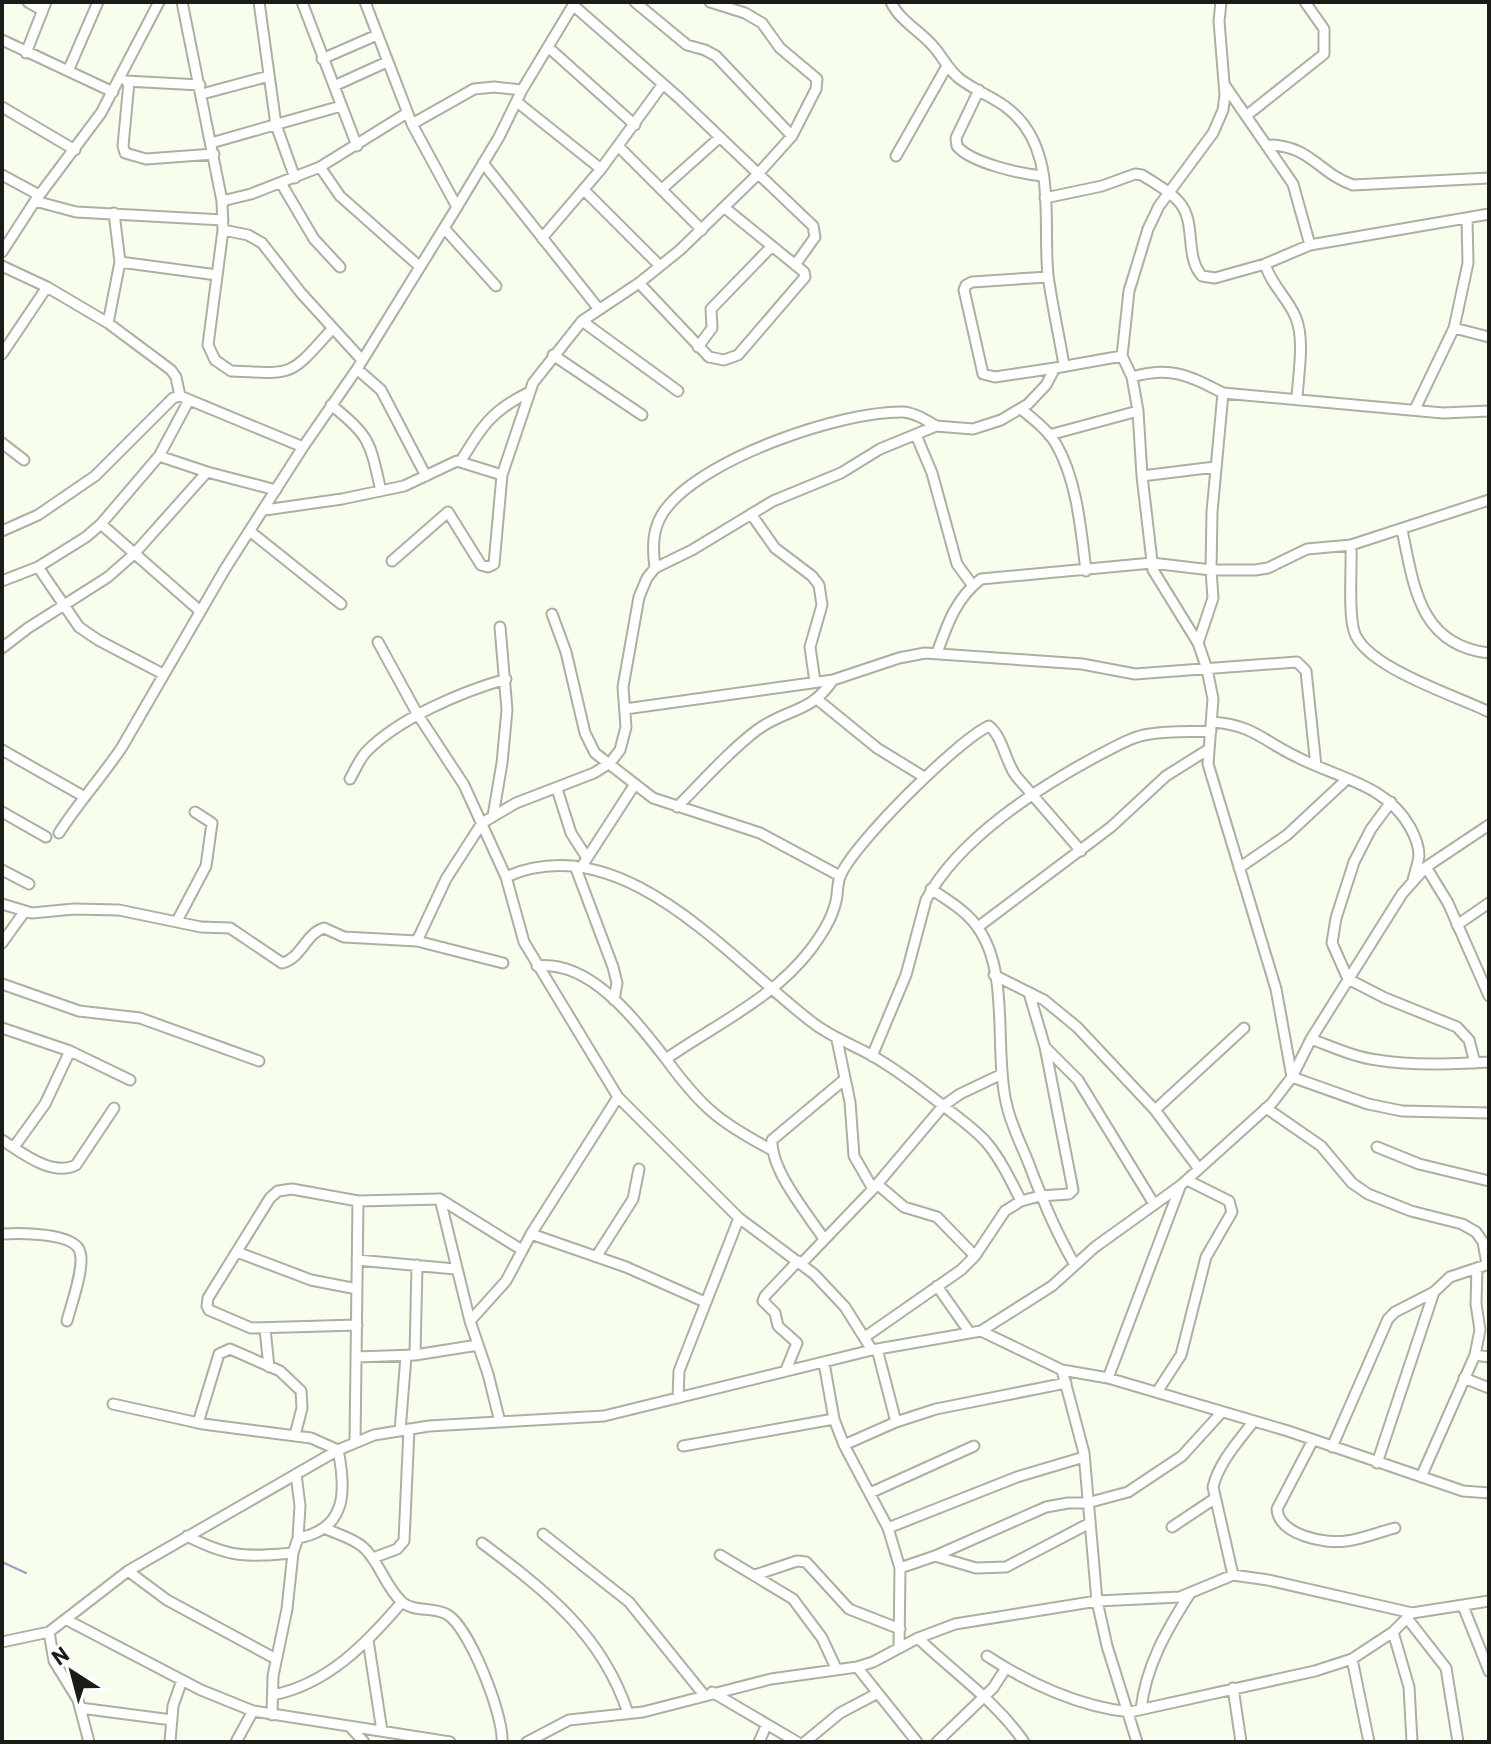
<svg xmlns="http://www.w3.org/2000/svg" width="1491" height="1744" font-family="Barlow,sans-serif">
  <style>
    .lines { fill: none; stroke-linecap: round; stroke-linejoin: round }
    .stream { stroke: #a397c6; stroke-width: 2 }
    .street-casing { stroke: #abb0a1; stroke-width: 13 }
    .street { stroke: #fff; stroke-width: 9 }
  </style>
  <rect width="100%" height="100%" fill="#f8feee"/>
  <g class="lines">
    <path class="stream" d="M2 1562 26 1573"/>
    <g class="street-casing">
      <path id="street" d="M28 2 42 10
        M182 2 222 201 223 230 208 345 215 360 231 371C295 374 289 377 332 329
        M259 2 276 125 295 178
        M302 2 357 146
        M365 2 412 124 457 207
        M635 2 687 45 705 50 716 56 792 136
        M891 2C899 20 920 31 933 46 943 57 948 70 960 79 984 97 1004 99 1024 125 1055 167 1043 226 1048 275 1052 305 1059 335 1064 365
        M1221 2 1219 21 1225 95 1223 110 1213 133 1159 206 1148 229 1129 291 1122 356 1132 377 1138 411 1142 476 1153 570 1198 643 1207 669 1213 699 1208 764 1276 989 1292 1077
        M573 5 679 98 813 226 815 237 795 265
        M2 40 113 92
        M548 47 635 125
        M26 53 46 2
        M322 59 377 35
        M68 71 98 2
        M126 81 200 85
        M129 82 123 146 125 153 146 159 214 154
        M1224 84 1293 184 1310 245
        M334 86 387 62
        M979 90 956 138 957 146C971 163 1021 174 1043 176
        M202 94 269 76
        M517 102 601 169
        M2 107 75 150
        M1246 116 1324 54V29L1305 2
        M412 124 474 89 494 87 522 90
        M211 143 341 106
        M1267 145C1311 145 1318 173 1353 185L1489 178
        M618 146 702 230
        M896 156 947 66
        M483 163 598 308
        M320 167 340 196 419 266
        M2 175 39 195
        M281 183 314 239 340 267
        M662 189 719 138
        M584 190 660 266
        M1045 198 1102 186 1135 174 1142 175C1154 183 1169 190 1179 202 1197 222 1184 256 1202 276L1215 278 1265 264
        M35 201 76 212 223 220
        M222 201 251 194 320 167 407 113
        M444 228 496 286
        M223 230 248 235 262 243 301 293 362 360
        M542 238 601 169 663 84
        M2 252 35 201 101 113 159 2
        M120 262 217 275
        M2 266 47 287 2 354
        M1048 277 972 282 966 285 964 290 983 374 995 377 1055 368
        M639 283 709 357 724 360 738 355 805 277 804 272 725 208
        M47 287 108 323 171 370 176 377 180 396
        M582 321 678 391
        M108 323 120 262 114 213
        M1454 328 1489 337
        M698 347 712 328 711 309 772 246
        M553 355 642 415
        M357 369 381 390 426 476
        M1132 377C1171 366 1188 375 1223 393L1443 413 1489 411
        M1297 399C1298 375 1305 341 1296 318 1288 298 1271 285 1265 264L1310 245 1489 214
        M331 405C371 436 370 443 381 491
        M1021 409C1033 419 1048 430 1056 444 1077 480 1081 530 1086 571
        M1415 409 1454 328 1468 263 1467 219
        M916 435 932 473 957 564 973 586
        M1049 435 1138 411
        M2 443 24 460
        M461 461C481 427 493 409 530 392
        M207 472 276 490
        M1142 476 1215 467
        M265 510 342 499 404 486 457 461 502 475
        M751 514 775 548 812 576 819 585 822 605 810 647 815 682
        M101 524 200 611
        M1402 530C1414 586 1419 645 1489 653
        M2 531 38 515 95 476 173 398 180 396 303 447
        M251 532 341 604
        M1351 545C1352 568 1348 611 1354 631 1364 667 1457 696 1489 712
        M392 561 448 512 481 565 488 567 494 564 502 475 533 383 582 321 639 283 680 250 757 175 792 136 816 89 817 79 780 48 762 23 745 13 710 2
        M38 567 79 627 98 640 163 674
        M655 568C652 545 652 524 669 505 709 457 841 411 903 412 915 413 926 420 936 426
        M2 581 38 567 86 537 101 524 159 456 189 400
        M552 614 566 652 585 733 595 753 653 798 760 833 840 876
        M378 642 418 715 464 785 506 877 524 942 618 1097 739 1218 814 1274 845 1307 872 1350
        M1198 643 1213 598 1211 570 1212 512 1223 393
        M2 648 28 628 108 577 134 554 207 472 159 456
        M937 653C947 625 956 598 981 579L1152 563 1211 570H1255L1268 568 1307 549 1351 545 1489 500
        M818 700 877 748 924 777
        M625 709 833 680 899 658 925 653 1082 664 1135 674 1297 662 1306 671 1316 766
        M1213 722C1256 726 1261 740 1297 757 1337 778 1386 784 1410 827 1415 836 1419 845 1419 856 1418 864 1415 872 1413 880
        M2 750 83 796
        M350 779C355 770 359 760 366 752 399 718 461 692 506 679
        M557 789 571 833 587 858
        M1391 802 1371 829 1354 862 1336 918 1332 943 1348 979 1385 998 1457 1027 1469 1040 1475 1063
        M677 807C703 781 728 752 757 730 787 708 810 714 833 680
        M2 812 46 837
        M493 816 502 763 507 710 500 627
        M59 833C78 803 102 777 122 747L225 569 303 447 357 369 457 207 499 137 522 90 575 2
        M575 866 613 967 617 983 614 1000
        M582 866 635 784
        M1426 867 1448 903 1489 996
        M1239 868 1287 835 1347 779
        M2 870 29 884
        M506 877C620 826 727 956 808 1019 827 1035 849 1043 871 1055 896 1069 918 1086 941 1104 957 1117 974 1128 987 1143 1001 1160 1011 1181 1021 1201
        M931 889C947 900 967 911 978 928 1010 973 994 1049 1006 1102 1010 1122 1019 1140 1027 1159 1041 1196 1055 1231 1075 1265
        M2 904 32 913 74 909 119 910 201 927 230 928 282 963C301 959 306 933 324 928L344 937 417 941 503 963
        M177 921 206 866 212 823 195 812
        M1457 925 1489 903
        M978 927 1111 827 1166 776 1209 749
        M417 941 446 879 482 823 516 803 594 773 610 763 620 750 626 727 623 687 639 597 647 578 655 568 692 550 773 501 841 473 880 449 936 426 973 429 1001 420 1028 404 1046 385 1055 368 1122 356
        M2 943 25 911
        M537 966C591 960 636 1021 666 1059 716 1024 773 999 811 949 822 934 832 919 836 901 838 893 837 884 840 877 850 847 959 739 989 726 1003 737 1005 761 1016 776L1081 851
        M994 975 1044 1000 1077 1027 1155 1110 1199 1169
        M2 984 79 1011 140 1018 259 1061
        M2 1028 70 1051 130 1080
        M1311 1039C1333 1047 1354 1057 1377 1060 1413 1066 1452 1064 1489 1062
        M837 1040 850 1102 854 1156 873 1189
        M1045 1047 1078 1080 1154 1204
        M872 1056 906 975 926 900C958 839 1039 787 1099 755 1115 747 1132 736 1150 734 1170 731 1191 732 1211 731
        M666 1059C701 1107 719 1122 772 1150
        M1292 1077 1368 1104 1402 1111 1489 1113
        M1266 1108 1321 1146 1352 1183 1368 1194 1411 1211 1462 1224 1476 1232 1483 1242 1487 1264
        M1155 1110 1244 1028
        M2 1140C22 1153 52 1177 76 1165L114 1108
        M14 1147 45 1104 70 1051
        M1377 1147 1419 1164 1489 1181
        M877 1184 904 1207 937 1217 975 1256
        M440 1199 470 1321
        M2 1234C18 1233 75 1232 80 1252 85 1267 71 1305 67 1321
        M531 1234 626 1267 705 1302
        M824 1239C807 1213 771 1171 772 1140L845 1079
        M237 1252 311 1280 357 1289
        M596 1257 633 1199 639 1169
        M357 1260 455 1269
        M801 1264 873 1189 943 1106 960 1094 1002 1074
        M937 1286 970 1333
        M357 1325 251 1328 209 1310 207 1306 208 1298 270 1198 278 1191 292 1189 358 1201 440 1199 522 1250
        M265 1329 269 1367
        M981 1331 1062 1370 1108 1378 1288 1431 1463 1491 1489 1493
        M865 1337 961 1270 975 1256 1005 1211 1021 1201 1040 1196 1069 1194 1073 1190 1045 1047 1029 993
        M877 1349 896 1422
        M415 1355 417 1265
        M1475 1355 1489 1357
        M356 1357 415 1355 478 1345
        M824 1363 834 1419 844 1445 888 1528 900 1568 899 1648
        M786 1370 797 1343 778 1326 775 1313 763 1301 765 1296 798 1261
        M1062 1370 1084 1453 1097 1601 1107 1646 1137 1742
        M1108 1378 1180 1187
        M1464 1378 1489 1388
        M1157 1392 1181 1355 1206 1257 1232 1212 1229 1201 1187 1180
        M678 1398 679 1371 739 1218
        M113 1404 203 1424 311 1438 338 1450C346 1489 348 1529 298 1538
        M500 1422 488 1374 470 1321 506 1281 531 1234 618 1097
        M198 1423 219 1354 230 1349 280 1371 301 1391 302 1408 295 1435
        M400 1431 406 1356
        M1313 1440 1277 1509C1279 1535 1324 1544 1346 1541 1362 1539 1379 1532 1395 1528
        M355 1441 358 1201
        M844 1445 896 1422 936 1409 1066 1383
        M683 1446 834 1419
        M1332 1447 1388 1319 1395 1312 1434 1292 1450 1277 1489 1264
        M1377 1463 1434 1292
        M1421 1477 1475 1355 1480 1330 1476 1304 1477 1268
        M870 1493 974 1446
        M1172 1527 1214 1499
        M324 1528C337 1534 353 1538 363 1547 380 1562 385 1587 402 1602 415 1613 434 1606 448 1615 470 1629 504 1716 502 1742
        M888 1528 1017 1477 1084 1457
        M543 1534 629 1602 704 1695
        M187 1536C230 1558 246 1557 293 1553
        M482 1543C546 1591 602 1634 628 1713
        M720 1555 793 1599 822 1638 836 1668
        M935 1556 976 1568 1006 1567 1088 1524
        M373 1558 397 1549 404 1541 409 1429
        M900 1568 935 1556 1046 1507 1068 1503H1087L1128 1492 1182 1456 1221 1413
        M128 1571 167 1600 276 1659
        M755 1575 797 1561 806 1562 849 1609 900 1629
        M1233 1575 1213 1487C1219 1462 1238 1442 1253 1422
        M1463 1606 1489 1671
        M1407 1618 1446 1668 1458 1742
        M67 1620 201 1690 253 1711 450 1742
        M49 1632 54 1661 78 1700 89 1742
        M1393 1632 1409 1687 1412 1742
        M918 1638C953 1672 996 1701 1024 1742
        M368 1640 382 1731
        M2 1642 49 1632 128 1571 338 1450 374 1435 429 1426 604 1416 872 1350 981 1331 1052 1286 1095 1247 1180 1186 1272 1103 1292 1077 1311 1039 1402 894 1426 867 1489 825
        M987 1656C1028 1683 1080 1707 1130 1712L1315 1671 1352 1659 1393 1632 1412 1613 1489 1601
        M1352 1659 1369 1742
        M857 1667 917 1742
        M1233 1688 1241 1742
        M712 1692 797 1742
        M273 1695C328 1684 367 1643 402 1602
        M80 1708 172 1720
        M1141 1709C1146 1666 1166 1631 1189 1595
        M272 1715 273 1676 287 1609 293 1553 298 1538 300 1506 296 1474
        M351 1728 364 1742
        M170 1742 173 1706 182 1680
        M236 1742 253 1711
        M527 1742 569 1720 643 1712 771 1679 857 1667 873 1662 918 1638 955 1624 1097 1601 1180 1597 1233 1575 1268 1580 1412 1613
        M759 1742 766 1726
        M805 1742 840 1713 878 1693
        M937 1742 993 1688 1006 1668"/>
    </g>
    <use href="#street" class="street"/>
  </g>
  <rect width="1491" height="1744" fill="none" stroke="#1a1c17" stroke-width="8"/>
  <g transform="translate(72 1672) rotate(324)" stroke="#ffffff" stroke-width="6" paint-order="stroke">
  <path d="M0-6L14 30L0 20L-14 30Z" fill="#1a1c17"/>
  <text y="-12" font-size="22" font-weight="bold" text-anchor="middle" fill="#1a1c17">N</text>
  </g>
</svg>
